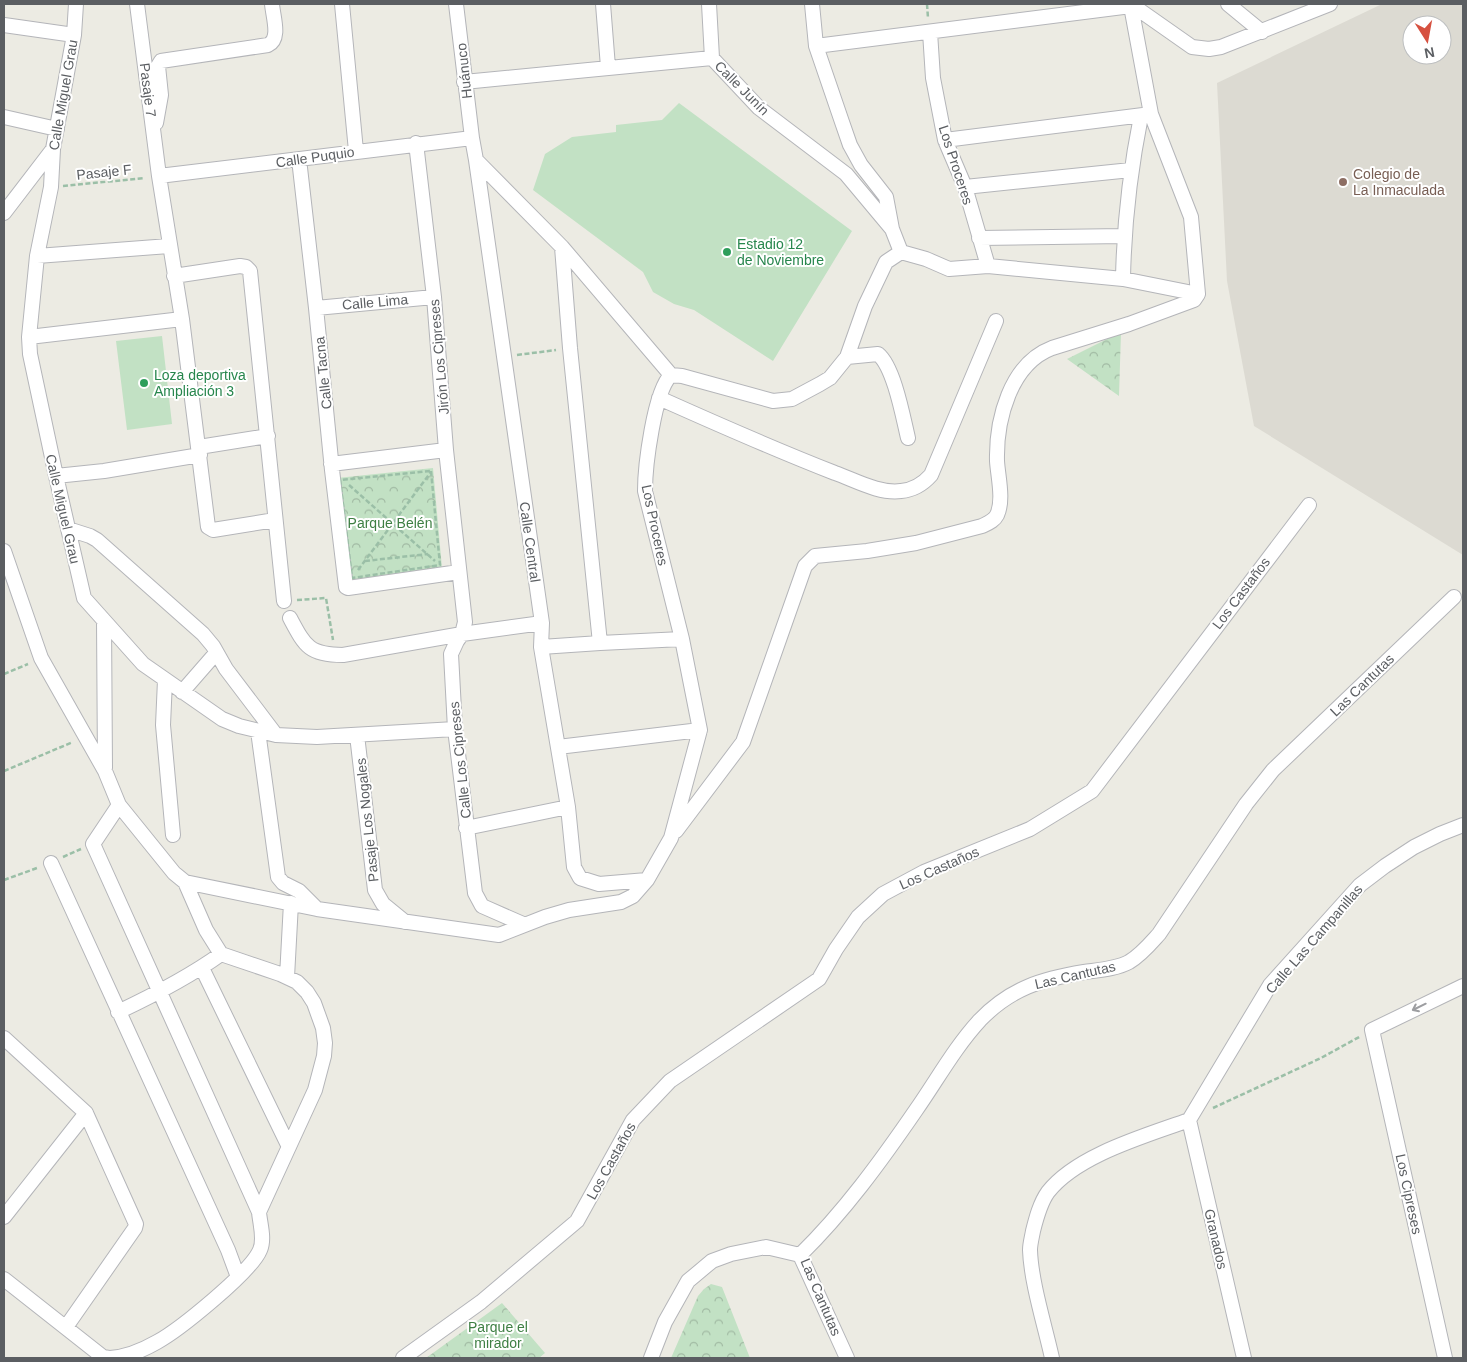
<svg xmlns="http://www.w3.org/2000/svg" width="1467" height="1362" font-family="Helvetica,sans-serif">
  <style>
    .education { fill: #dcdad2; fill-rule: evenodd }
    .grass { fill: #c2e1c4 }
    .park { fill: url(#park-crowns) }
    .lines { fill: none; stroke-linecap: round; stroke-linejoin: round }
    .minor-casing { stroke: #b4b5b9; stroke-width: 16 }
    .path { stroke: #9bbfa7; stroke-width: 2.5; stroke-dasharray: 5 2.5; stroke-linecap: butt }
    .minor { stroke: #fff; stroke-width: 14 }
    .oneway { stroke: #9d9ea1 }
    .education-dot { fill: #8d6e63; stroke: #fff; stroke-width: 2 }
    .leisure-dot { fill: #2e9e5b; stroke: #fff; stroke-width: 2 }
    .labels { text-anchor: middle; stroke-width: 4; stroke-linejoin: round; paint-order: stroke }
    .street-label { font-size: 14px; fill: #5b5e62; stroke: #fff }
    .education-label { font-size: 14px; fill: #785e54; stroke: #fff; text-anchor: start }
    .leisure-label { font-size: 14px; fill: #27864d; stroke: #fff; text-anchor: start }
    .park-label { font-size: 14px; fill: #3e7f43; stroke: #fff }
  </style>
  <defs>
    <pattern id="park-crowns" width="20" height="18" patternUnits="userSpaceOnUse" patternTransform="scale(1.25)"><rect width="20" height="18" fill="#c2e1c4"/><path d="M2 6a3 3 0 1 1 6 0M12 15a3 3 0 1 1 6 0" fill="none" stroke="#a1baa3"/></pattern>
  </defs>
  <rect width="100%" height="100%" fill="#ecebe3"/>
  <path class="education" d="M1382 4H1463V555L1254 426 1227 281 1217 83ZM1412 25H1442V55H1412Z"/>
  <path class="grass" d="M679 103 852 231 773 361 694 310 674 304 653 292 643 272 533 190 545 154 572 137 616 132V125L662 120Z
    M162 336 172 424 127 430 116 341Z"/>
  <path class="park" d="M1121 332 1119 396 1067 359Z
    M433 468 442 568 350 580 337 478Z
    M711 1284 722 1287 750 1358H671L698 1296 704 1289Z
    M502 1303 545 1353 539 1358H426Z"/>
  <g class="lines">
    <g class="minor-casing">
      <path id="minor" d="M76 4 74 35 53 149 51 187 37 256 29 337 30 354 56 476 84 598 143 664 222 719 239 726 276 735 317 737 455 729
        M137 4 159 176 182 319 208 527 213 530 275 520
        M342 4 356 151
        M456 4 472 138 476 160 542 623 541 647 568 807 574 867 580 878 599 884 647 880
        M603 4 608 67
        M709 4 712 58
        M812 4 816 46 842 122 850 145 861 165 886 197 892 229
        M1228 4 1262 32
        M4 25 74 35
        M930 32 933 78 945 140 965 187 988 266
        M816 46 1131 6 1135 7 1192 47 1209 49 1221 47 1330 4
        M712 58 759 108 846 174 892 229 901 252
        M464 82 712 58
        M4 117 57 129
        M156 123 161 95 158 66 161 61 268 45C281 39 273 17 272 4
        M945 140 1151 114
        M416 143 434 297 446 450 465 622 462 634 457 641 451 654 455 729 475 893 482 906 523 924
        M299 159 316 308 332 470 346 587 348 588 459 572
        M476 160 562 247 671 375
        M159 176 472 138
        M965 187 1131 170
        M4 213 53 149
        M979 238 1124 236
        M562 247 570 348 600 643
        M37 256 169 246
        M174 276 240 266 246 267 250 271 284 601
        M1123 279C1124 223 1130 171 1141 116
        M316 308 434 297
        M29 337 182 319
        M847 357 878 354C894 367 903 417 908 438
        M659 398C717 424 776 450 835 473 855 480 879 494 901 491 913 490 923 484 931 475L996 321
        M199 447 268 436
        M331 464 446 450
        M56 476 104 471 200 455
        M68 529 90 536 97 540 203 634 213 646 226 669 276 735
        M4 551 41 658 105 771 119 805 93 844 259 1212C260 1224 265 1239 260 1250 251 1272 179 1330 157 1342 143 1350 126 1357 110 1358
        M290 618C305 646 309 655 343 655L462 634 542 623
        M104 621 105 768
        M541 647 600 643 682 639
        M165 680 163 725 173 835
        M182 692 216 653
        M258 731 278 877 283 883 299 891 317 909
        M357 735 375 890 383 904 405 922
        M558 747 700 730
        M119 805 174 873 185 882 317 909 499 935 545 917 569 910 621 902 633 896 647 880 671 838 700 730 682 639 645 491C645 467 654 391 671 375L682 376 773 401 792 399 820 384 830 378 847 357 865 306 886 262 901 252 926 259 949 269 988 266 1123 279 1198 294
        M466 828 568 807
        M676 831 743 742 805 566 815 556 867 551 916 543 982 526C988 523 994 521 997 515 1004 500 998 477 997 461 996 420 1010 364 1052 348L1129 324 1194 300 1198 294 1191 217 1151 114 1131 6
        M51 863 228 1250 238 1277
        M185 882 206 930 221 954 280 974 297 982 307 992 314 1003 323 1028 325 1043 324 1056 315 1090 259 1212
        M202 968 289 1147
        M287 977 291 903
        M118 1012C154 995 189 977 221 954
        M4 1038 86 1113 136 1224 135 1228 66 1327
        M1189 1120 1270 985 1360 885 1385 866 1414 847 1440 834 1463 825
        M1189 1120 1244 1358
        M4 1217 86 1113
        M800 1255C844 1212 881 1161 916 1110 937 1080 955 1047 980 1020 1011 988 1042 979 1084 972 1098 970 1116 969 1129 962 1141 955 1150 944 1159 934L1246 804 1273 770 1454 597
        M800 1255 847 1358
        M4 1279 103 1357 109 1358
        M403 1358 481 1302 577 1221 633 1120 670 1081 819 979 836 949 858 917 883 894 924 872 1030 829 1092 791 1309 505
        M651 1358 665 1322 688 1281 712 1261 731 1254 766 1247 800 1255
        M1052 1358C1045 1326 1031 1282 1030 1250 1030 1244 1032 1237 1033 1231 1036 1219 1040 1203 1048 1192 1077 1155 1145 1136 1189 1120
        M1445 1358 1372 1030 1463 986"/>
    </g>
    <path class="path" d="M927 4 928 18
      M63 186 145 178
      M517 355 556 350
      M431 471 440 565 352 578 340 480Z
      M349 485 435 561
      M365 561 428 554
      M358 570 431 472
      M297 600 326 598 333 640
      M4 674 28 664
      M4 771 73 742
      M63 857 81 849
      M4 880 37 868
      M1213 1108 1321 1058 1361 1036"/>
    <use href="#minor" class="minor"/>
  </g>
  <defs><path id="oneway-shaft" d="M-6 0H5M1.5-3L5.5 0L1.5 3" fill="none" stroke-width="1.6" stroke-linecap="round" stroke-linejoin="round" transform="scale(1.25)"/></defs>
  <use class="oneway" href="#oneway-shaft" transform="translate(1419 1007) rotate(154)"/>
  <circle class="education-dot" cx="1343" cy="182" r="5"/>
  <g class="leisure-dot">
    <circle cx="727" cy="252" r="5"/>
    <circle cx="144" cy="383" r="5"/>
  </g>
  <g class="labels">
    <g class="street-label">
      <text transform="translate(464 71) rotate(-96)" y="5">Huánuco</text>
      <text transform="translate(742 88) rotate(45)" y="5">Calle Junín</text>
      <text transform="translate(148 90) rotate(83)" y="5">Pasaje 7</text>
      <text transform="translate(63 95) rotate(-80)" y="5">Calle Miguel Grau</text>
      <text transform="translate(315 157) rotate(-8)" y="5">Calle Puquio</text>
      <text transform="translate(956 165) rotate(72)" y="5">Los Proceres</text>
      <text transform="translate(104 172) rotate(-6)" y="5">Pasaje F</text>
      <text transform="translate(375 302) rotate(-5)" y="5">Calle Lima</text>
      <text transform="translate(439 357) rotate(-95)" y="5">Jirón Los Cipreses</text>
      <text transform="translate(323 373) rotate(-96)" y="5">Calle Tacna</text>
      <text transform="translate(63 509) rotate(77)" y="5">Calle Miguel Grau</text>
      <text transform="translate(655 525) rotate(78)" y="5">Los Proceres</text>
      <text transform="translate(530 542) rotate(82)" y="5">Calle Central</text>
      <text transform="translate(1241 593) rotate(-53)" y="5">Los Castaños</text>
      <text transform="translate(1362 685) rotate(-44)" y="5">Las Cantutas</text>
      <text transform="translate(460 760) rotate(-96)" y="5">Calle Los Cipreses</text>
      <text transform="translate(367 820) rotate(-96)" y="5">Pasaje Los Nogales</text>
      <text transform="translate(939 868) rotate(-24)" y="5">Los Castaños</text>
      <text transform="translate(1314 939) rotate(-49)" y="5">Calle Las Campanillas</text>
      <text transform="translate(1075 975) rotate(-13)" y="5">Las Cantutas</text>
      <text transform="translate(611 1161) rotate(-61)" y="5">Los Castaños</text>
      <text transform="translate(1409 1194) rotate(78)" y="5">Los Cipreses</text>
      <text transform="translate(1216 1239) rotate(77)" y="5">Granados</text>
      <text transform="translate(821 1297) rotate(67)" y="5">Las Cantutas</text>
    </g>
    <g class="education-label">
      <text x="1353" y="179">Colegio de<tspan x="1353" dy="16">La Inmaculada</tspan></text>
    </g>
    <g class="leisure-label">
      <text x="737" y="249">Estadio 12<tspan x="737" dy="16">de Noviembre</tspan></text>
      <text x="154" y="380">Loza deportiva<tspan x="154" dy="16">Ampliación 3</tspan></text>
    </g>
    <g class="park-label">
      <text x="390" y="528">Parque Belén</text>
      <text x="498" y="1332">Parque el<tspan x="498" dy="16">mirador</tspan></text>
    </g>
  </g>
  <rect width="1467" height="1362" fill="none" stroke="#5b5e62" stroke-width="10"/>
  <g transform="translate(1427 40) rotate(169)"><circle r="24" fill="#ffffff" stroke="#bdbfc0"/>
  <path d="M0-4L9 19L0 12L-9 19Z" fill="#d65140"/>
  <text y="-8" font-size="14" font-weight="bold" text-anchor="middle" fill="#5b5e62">N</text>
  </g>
</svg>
